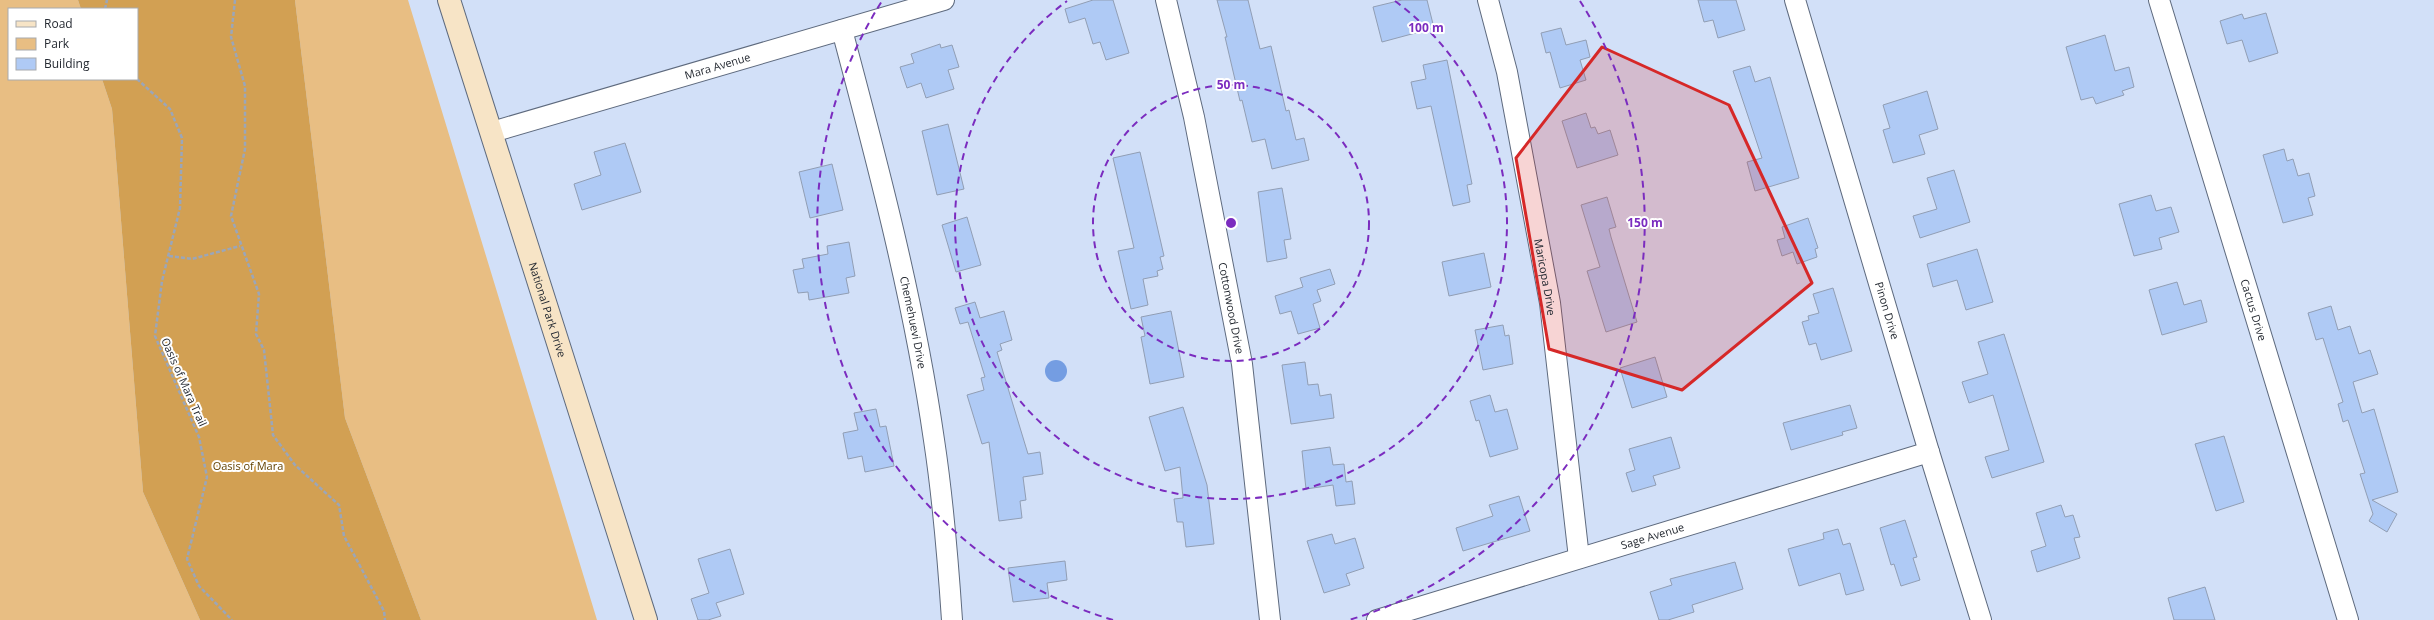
<svg xmlns="http://www.w3.org/2000/svg" width="2434" height="620" font-family="'Open Sans',sans-serif">
  <style>
    .green { fill: #e8be83 }
    .forest { fill: #d2a053 }
    .water { fill: #749de2 }
    .building { fill: #afcaf5; stroke: #919eb4 }
    .lines { fill: none; stroke-linecap: round; stroke-linejoin: round }
    .street-casing { stroke: #5e6a7e; stroke-width: 22 }
    .secondary-casing { stroke: #5e6a7e; stroke-width: 24 }
    .path { stroke: #9ba6b9; stroke-width: 2.5; stroke-dasharray: 4 2; stroke-linecap: butt }
    .street { stroke: #fff; stroke-width: 20 }
    .secondary { stroke: #f7e4c6; stroke-width: 22 }
    .marked { fill: #d62828; fill-opacity: 0.2; stroke: #d62828; stroke-width: 3; stroke-linejoin: round }
    .ring { fill: none; stroke: #7b2cbf; stroke-width: 2; stroke-dasharray: 7 5 }
    .labels { text-anchor: middle; stroke-width: 4; stroke-linejoin: round; paint-order: stroke }
    .street-label { font-size: 11px; fill: #252a32; stroke: #fff }
    .park-label { font-size: 11px; fill: #654303; stroke: #fff }
    .centre { fill: #7b2cbf; stroke: #fff; stroke-width: 2 }
    .ring-label { font-size: 12px; text-anchor: middle; font-weight: bold; fill: #7b2cbf; stroke: #fff; stroke-width: 4; stroke-linejoin: round; paint-order: stroke }
  </style>
  <rect width="100%" height="100%" fill="#d2e0f8"/>
  <path class="green" d="M0 0H78L81 9H9V79H102L112 109 143 492 200 620H0Z
    M295 0H408L597 620H421L345 418Z"/>
  <path class="forest" d="M78 0H295L345 418 421 620H200L143 492 112 109 102 79H137V9H81Z"/>
  <path class="water" d="M1045 371a11 11 0 1 1 22 0a11 11 0 1 1-22 0Z"/>
  <path class="building" d="M1093 0H1113L1129 53 1106 60 1100 42 1093 44 1085 18 1069 23 1065 9Z
    M1217 0H1248L1260 49 1271 46 1286 111 1289 110 1296 140 1304 138 1309 160 1272 169 1265 139 1252 142 1242 100 1240 101 1225 37H1227Z
    M1402 0H1427L1434 28 1382 42 1373 7Z
    M1698 0H1736L1745 30 1718 38 1713 20 1704 22Z
    M2266 13 2278 53 2249 62 2242 40 2227 44 2220 21 2242 14 2244 19Z
    M1561 28 1566 45 1586 40 1590 57 1580 60 1586 80 1560 88 1550 52 1546 53 1541 33Z
    M2105 35 2115 71 2129 67 2134 87 2122 91 2124 95 2096 104 2093 97 2081 100 2066 47Z
    M940 44 941 48 952 45 959 67 948 70 954 89 926 98 921 83 907 88 900 67 914 63 911 54Z
    M1447 60 1472 184 1467 185 1470 202 1453 206 1431 106 1417 109 1411 82 1426 79 1423 65Z
    M1750 66 1755 82 1770 77 1799 178 1755 191 1747 162 1762 158 1733 71Z
    M1927 91 1938 129 1919 135 1925 154 1893 163 1883 130 1890 128 1883 105Z
    M1586 113 1591 128 1595 127 1598 134 1610 130 1618 155 1577 168 1562 121Z
    M948 124 964 189 937 195 922 131Z
    M625 143 641 192 582 210 574 184 601 175 594 152Z
    M2284 149 2287 161 2293 159 2298 176 2309 173 2315 196 2308 198 2313 215 2283 223 2263 155Z
    M1140 152 1164 256 1160 257 1163 269 1157 271 1158 276 1143 279 1148 305 1131 309 1118 251 1134 248 1113 158Z
    M832 164 843 210 810 218 799 172Z
    M1954 170 1970 222 1920 238 1913 216 1937 209 1927 178Z
    M1282 188 1291 239 1284 240 1287 258 1267 262 1258 192Z
    M2151 195 2156 211 2171 207 2179 232 2159 238 2162 249 2134 256 2119 204Z
    M1607 197 1616 227 1609 229 1611 237 1637 322 1606 332 1587 271 1600 267 1581 205Z
    M967 217 981 265 956 272 942 225Z
    M1808 218 1818 248 1815 249 1817 257 1797 264 1793 252 1782 256 1777 240 1785 238 1782 227Z
    M849 242 855 276 846 278 849 293 809 300 808 292 798 293 793 270 804 268 802 259 828 254 827 246Z
    M1977 249 1993 302 1966 310 1957 280 1933 287 1927 264Z
    M1484 253 1491 287 1449 296 1442 262Z
    M1330 269 1335 284 1317 290 1321 301 1313 304 1320 328 1298 334 1291 311 1280 314 1275 296 1303 287 1300 278Z
    M2177 282 2184 305 2201 300 2207 322 2162 335 2149 290Z
    M1833 288 1852 351 1821 360 1816 343 1809 345 1802 322 1809 320 1808 316 1819 313 1813 294Z
    M975 302 980 318 1004 311 1012 340 1000 344 1002 350 997 352 1028 454 1040 452 1043 474 1023 477 1026 500 1020 501 1022 518 999 521 989 442 982 444 967 395 984 390 981 378 985 377 968 322 960 324 955 308Z
    M2331 306 2338 330 2350 326 2359 354 2370 350 2378 374 2353 382 2362 413 2374 409 2398 492 2372 500 2397 514 2387 532 2369 521 2373 514 2360 474 2365 473 2348 420 2343 422 2338 404 2343 402 2323 338 2316 340 2308 313Z
    M1171 311 1184 377 1150 384 1141 337 1145 336 1141 317Z
    M1503 325 1505 336 1509 335 1513 364 1483 370 1475 330Z
    M2004 334 2044 462 1992 478 1985 457 2009 450 1993 395 1969 403 1962 382 1988 374 1978 342Z
    M1655 357 1667 397 1632 408 1620 368Z
    M1305 362 1308 385 1318 384 1320 396 1331 394 1334 418 1291 424 1282 365Z
    M1490 395 1495 412 1507 409 1518 449 1490 457 1479 420 1476 421 1470 401Z
    M1850 405 1857 428 1842 432 1843 435 1791 450 1783 423Z
    M1183 407 1207 485 1214 544 1186 547 1183 522H1177L1174 499 1183 498 1180 467 1165 471 1149 417Z
    M876 409 880 427 886 426 894 466 865 472 862 456 848 459 843 433 858 430 854 413Z
    M2224 436 2244 502 2216 511 2195 444Z
    M1671 437 1680 468 1653 476 1656 485 1632 492 1626 473 1635 470 1629 449Z
    M1330 447 1333 465 1344 464 1346 482 1352 481 1355 504 1336 506 1333 485 1306 489 1302 451Z
    M1519 496 1530 531 1463 551 1456 528 1493 516 1489 505Z
    M2061 505 2065 517 2073 515 2080 537 2074 538 2080 558 2037 572 2031 551 2046 546 2036 513Z
    M1905 520 1917 557 1913 558 1920 580 1901 586 1894 564 1891 565 1880 528Z
    M1838 529 1843 545 1850 543 1864 590 1846 595 1840 573 1799 586 1788 549 1824 539 1823 533Z
    M1332 534 1335 544 1355 538 1364 568 1346 574 1350 585 1324 593 1307 541Z
    M730 549 744 594 716 603 721 616 708 620H698L691 599 709 593 698 559Z
    M1065 561 1067 580 1047 583 1049 598 1013 602 1008 568Z
    M1735 562 1743 589 1692 605 1694 612 1668 620H1659L1650 592 1672 585 1670 579Z
    M2205 587 2215 620H2174L2168 598Z"/>
  <g class="lines">
    <g class="street-casing">
      <g id="street">
        <path id="s1" d="M1166 0 1194 117 1242 364 1270 620"/>
        <path id="s2" d="M1488 0 1507 72 1550 303 1579 558"/>
        <path id="s3" d="M1795 0 1929 452 1981 620"/>
        <path id="s4" d="M2159 0 2348 620"/>
        <path id="s5" d="M842 30C878 165 914 301 934 440 943 499 948 560 952 620"/>
        <path id="s6" d="M492 132 944 0"/>
        <path id="s7" d="M1377 620 1929 452"/>
      </g>
    </g>
    <g class="secondary-casing">
      <g id="secondary">
        <path id="s8" d="M449 0 646 620"/>
      </g>
    </g>
    <path class="path" d="M235 0 231 37 245 86V149L231 216 259 294 256 334 264 350 273 435 295 465 339 505 344 536 384 611 385 620
      M105 9 107 0
      M137 79 170 109 182 138 180 208 162 281 155 336 199 437 207 477 187 559 199 586 232 620
      M169 256 192 259 240 246"/>
    <use href="#street" class="street"/>
    <use href="#secondary" class="secondary"/>
  </g>
  <path class="marked" d="M1602 47 1729 105 1812 283 1682 390 1549 349 1516 158Z"/>
  <g class="ring">
    <circle cx="1231" cy="223" r="138"/>
    <path d="M1395 1A276 276 0 1 1 1067 1"/>
    <path d="M1113 620A414 414 0 0 1 882 1M1580 1A414 414 0 0 1 1349 620"/>
  </g>
  <g class="labels">
    <g class="street-label">
      <text dy="4" stroke="none"><textPath href="#s6" startOffset="235">Mara Avenue</textPath></text>
      <text dy="4" stroke="none"><textPath href="#s2" startOffset="283">Maricopa Drive</textPath></text>
      <text dy="4" stroke="none"><textPath href="#s1" startOffset="315">Cottonwood Drive</textPath></text>
      <text dy="4" stroke="none"><textPath href="#s8" startOffset="325">National Park Drive</textPath></text>
      <text dy="4" stroke="none"><textPath href="#s3" startOffset="324">Pinon Drive</textPath></text>
      <text dy="4" stroke="none"><textPath href="#s4" startOffset="324">Cactus Drive</textPath></text>
      <text dy="4" stroke="none"><textPath href="#s5" startOffset="301">Chemehuevi Drive</textPath></text>
      <text transform="translate(184 382) rotate(66)" y="4">Oasis of Mara Trail</text>
      <text dy="4" stroke="none"><textPath href="#s7" startOffset="288">Sage Avenue</textPath></text>
    </g>
    <g class="park-label">
      <text x="248" y="470">Oasis of Mara</text>
    </g>
  </g>
  <circle cx="1231" cy="223" r="6" class="centre"/>
  <g class="ring-label">
    <text x="1426" y="32">100 m</text>
    <text x="1231" y="89">50 m</text>
    <text x="1645" y="227">150 m</text>
  </g>
  <rect x="8" y="8" width="130" height="72" fill="#ffffff" stroke="#a8aaad"/>
  <rect x="16" y="21" width="20" height="6" fill="#f7e4c6" stroke="#a8aaad"/>
  <text x="44" y="28" font-size="12" fill="#252a32">Road</text>
  <rect x="16" y="38" width="20" height="12" fill="#e8be83" stroke="#a8aaad"/>
  <text x="44" y="48" font-size="12" fill="#252a32">Park</text>
  <rect x="16" y="58" width="20" height="12" fill="#afcaf5" stroke="#a8aaad"/>
  <text x="44" y="68" font-size="12" fill="#252a32">Building</text>
</svg>
